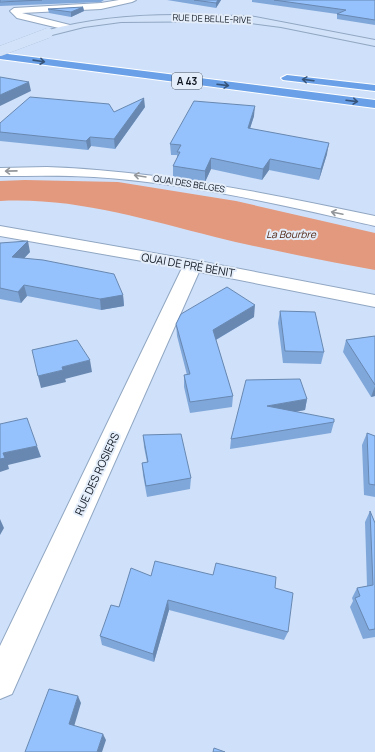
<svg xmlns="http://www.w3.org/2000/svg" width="375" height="752" font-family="Manrope,sans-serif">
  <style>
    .water { fill: #e3997d }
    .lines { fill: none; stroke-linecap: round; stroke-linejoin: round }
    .street-casing { stroke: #90a6c2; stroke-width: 2 }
    .secondary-casing { stroke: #90a6c2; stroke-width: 2 }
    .highway-casing { stroke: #fff; stroke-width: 2 }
    .street { fill: #fff; fill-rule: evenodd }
    .secondary { fill: #d2e2f8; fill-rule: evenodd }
    .highway { fill: #69a0e8; fill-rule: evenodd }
    .secondary-bridge-casing { stroke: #90a6c2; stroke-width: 10; stroke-linecap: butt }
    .secondary-bridge { stroke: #d2e2f8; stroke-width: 10 }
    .wall { fill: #80a7da }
    .shaded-wall { fill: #6888b1 }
    .building { fill: #95c2fd; stroke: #6888b1 }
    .oneway { stroke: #37557b }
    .oneway2 { stroke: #93979b }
    .labels { text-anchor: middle; stroke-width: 4; stroke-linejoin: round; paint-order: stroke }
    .far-street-label { font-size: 9px; fill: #0f1721; stroke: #e4edfa }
    .shield { fill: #e4edfa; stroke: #4f5762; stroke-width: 1 }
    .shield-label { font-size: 10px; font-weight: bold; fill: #0f1721 }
    .far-water-label { font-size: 10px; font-style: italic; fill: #4a1c08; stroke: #e4edfa }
    .street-label { font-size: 11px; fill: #0f1721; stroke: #e4edfa }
  </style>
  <rect width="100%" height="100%" fill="#cfe1fa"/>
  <path class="water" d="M25 180 118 182 236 201 375 233V270C321 260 268 250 215 237 144 219 73 197 0 201V181Z"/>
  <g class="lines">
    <g class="street-casing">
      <path id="street" d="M119 0H136L132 2 101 9 22 13 70 25V29L67 30 17 18 10 11 14 8 101 3Z
        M47 167C159 171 266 193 375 216V226C282 205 189 183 94 177 63 175 31 176 0 176V168Z
        M0 226 193 260 375 295V307L199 272 12 694 0 699V646L182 268 0 236Z"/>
    </g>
    <g class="secondary-casing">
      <path id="secondary" d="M177 15 250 16 375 40V46L281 27 236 21 121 22 84 27 48 36 43 33 45 31C88 19 131 15 177 15Z"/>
    </g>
    <g class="highway-casing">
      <path id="highway" d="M0 53 375 100V108L0 59Z
        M287 75 375 85V91L283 80 281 78Z"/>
    </g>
    <use href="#street" class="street"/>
    <use href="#secondary" class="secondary"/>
    <use href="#highway" class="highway"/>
    <g class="secondary-bridge-casing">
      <path id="secondary-bridge" d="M0 51 48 33"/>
    </g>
    <use href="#secondary-bridge" class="secondary-bridge"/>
  </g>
  <path class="wall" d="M0 0H104L101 2 0 6Z
    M167 0H221L216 8Z
    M252 0H375V25L337 19V14L252 2Z
    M83 7 84 11 71 17 49 13 48 9Z
    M145 107 115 149 91 146 88 150 0 141V123L114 112Z
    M254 116 250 128 327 154 319 180 269 170 262 180 211 169 205 182 173 177V166L177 158V155H171L170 144Z
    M0 243 30 252 24 258 123 295 124 306 101 310 27 296 21 303 0 299Z
    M280 311 324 352 321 364 283 363 278 323Z
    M254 317 216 340 233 396 232 407 190 413 184 387V375H187L177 336 176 324Z
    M375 336V396L371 397 343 352 346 340Z
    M307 399 305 410 294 412 334 422 331 433 230 449 231 439Z
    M367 433 375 436V497L364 495 362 445Z
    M143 435 191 478 190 489 147 497 143 475 142 463 147 462 144 447Z
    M370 511 375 523V637L363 639 350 607 353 601 352 598 357 588 367 586 365 522Z
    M213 575 275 588 288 632 284 640 169 610 154 662 102 645 100 636 119 607 151 576Z"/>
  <path class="shaded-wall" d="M218 0H221L216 8V3Z
    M83 7 84 11 71 17V12Z
    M29 82 31 91 0 106V95Z
    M144 98 145 107 115 149 114 139Z
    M255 106 254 116 247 138 248 128Z
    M90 137 91 146 88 150 86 141Z
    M329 143 327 154 319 180 321 169Z
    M211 158V169L205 182V171Z
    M270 159 269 170 262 180 263 169Z
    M28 241 30 252 15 268 12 257Z
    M24 285 27 296 21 303 18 292Z
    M123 295 124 306 101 310 100 299Z
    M255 305 254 317 212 342 213 330Z
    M90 360 92 372 65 379 62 367Z
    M63 370 66 382 41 388 38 376Z
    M375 386V396L371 397Z
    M307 399 305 410 265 417 267 406Z
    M37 446 41 457 8 465 9 469 0 472V459L3 453Z
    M0 519 4 528 0 535Z
    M168 600 169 610 154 662 153 654Z
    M78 696 81 703 73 730 69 724Z
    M103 734 106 740 102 752H97Z"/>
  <path class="building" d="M0 0H42L0 2Z
    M194 0H218L216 3Z
    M274 0H375V20L337 14 346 10Z
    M83 7 71 12 48 9Z
    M0 77 29 82 0 95Z
    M30 97 109 104 114 112 144 98 114 139 90 137 86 141 0 132V123Z
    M194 101 255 106 248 128 329 143 321 169 270 159 263 169 211 158 205 171 173 166 180 152H177L181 145 170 144Z
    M28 241 12 257 43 260 114 274 123 295 100 299 24 285 18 292 0 288V243Z
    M227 287 255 305 213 330 233 396 190 402 184 375 190 374 176 324 181 314Z
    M280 311 315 312 324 352 285 351Z
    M375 336V385L346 340Z
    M77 340 90 360 62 367 63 370 38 376 32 350Z
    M300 379 307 399 267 406 334 419V422L231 439 246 380Z
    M27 418 37 446 3 453 5 458 0 459V424Z
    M367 433 375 436V485L369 484Z
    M181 434 191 478 146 486 142 463 148 462 143 435Z
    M370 511 375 523V629L369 630 355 598 360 596 357 588 373 585Z
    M155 561 213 575 216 563 276 577 275 588 293 593 288 632 168 600 153 654 100 636 111 605 119 607 131 568 151 576Z
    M49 689 78 696 69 724 103 734 97 752H25Z
    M214 748 225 752H213Z"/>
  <defs><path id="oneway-shaft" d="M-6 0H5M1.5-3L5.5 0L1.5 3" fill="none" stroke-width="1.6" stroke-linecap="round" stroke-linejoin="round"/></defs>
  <g class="oneway">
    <use href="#oneway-shaft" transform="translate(39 61) rotate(8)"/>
    <use href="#oneway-shaft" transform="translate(308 80) rotate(-173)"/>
    <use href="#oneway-shaft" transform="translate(223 85) rotate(7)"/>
    <use href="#oneway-shaft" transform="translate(352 101) rotate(7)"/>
  </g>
  <g class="oneway2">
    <use href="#oneway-shaft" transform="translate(11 171) rotate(179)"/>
    <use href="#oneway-shaft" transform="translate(140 176) rotate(-171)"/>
    <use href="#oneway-shaft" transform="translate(337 213) rotate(-168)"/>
  </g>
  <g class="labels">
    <g class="far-street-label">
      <text transform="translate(212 19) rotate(2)" y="3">RUE DE BELLE-RIVE</text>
      <text transform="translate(189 184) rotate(9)" y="3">QUAI DES BELGES</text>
    </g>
    <rect class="shield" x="172" y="73" width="30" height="16" rx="3"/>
    <g class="shield-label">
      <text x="187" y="85">A 43</text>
    </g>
    <g class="far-water-label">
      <text x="291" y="238">La Bourbre</text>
    </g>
    <g class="street-label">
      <text transform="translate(188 265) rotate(10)" y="4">QUAI DE PRÉ BÉNIT</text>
      <text transform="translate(97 474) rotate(-65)" y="4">RUE DES ROSIERS</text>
    </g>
  </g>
</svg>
